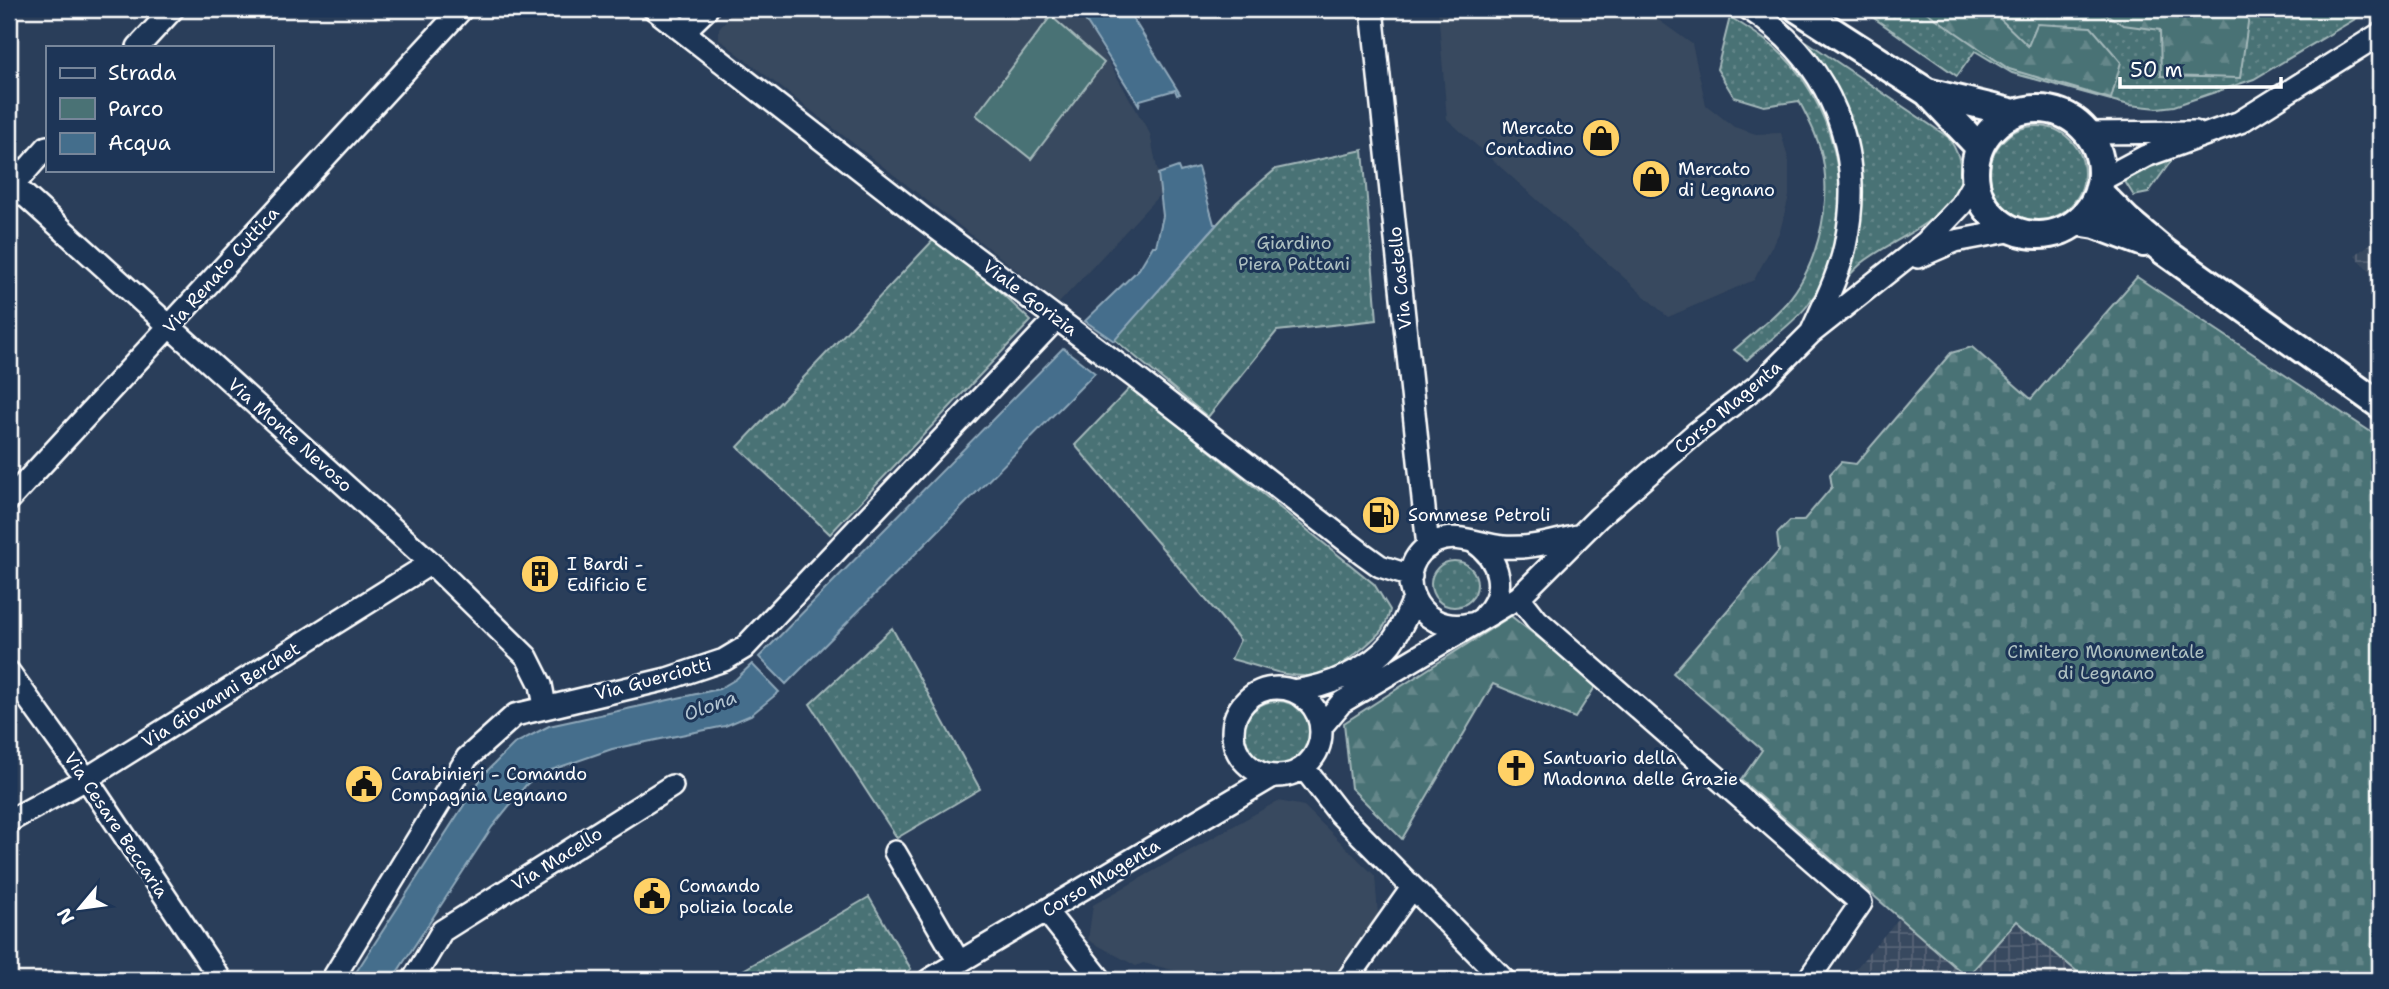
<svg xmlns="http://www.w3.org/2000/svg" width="2389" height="989" font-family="'Shantell Sans',sans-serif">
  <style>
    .built { fill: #39495e }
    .industrial { fill: url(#industrial-grid) }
    .green { fill: url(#green-dots); stroke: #a4b8ba; stroke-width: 2 }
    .forest { fill: url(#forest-firs); stroke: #a4b8ba; stroke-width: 2 }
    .cemetery { fill: url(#cemetery-stones); stroke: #a4b8ba; stroke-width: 2 }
    .pitch { fill: #4a7275; stroke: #a4b8ba; stroke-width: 2 }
    .water { fill: #446e8c; stroke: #8fa8ba; stroke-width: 2 }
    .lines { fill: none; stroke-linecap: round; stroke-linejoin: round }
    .minor-casing { stroke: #fff; stroke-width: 26 }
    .major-casing { stroke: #fff; stroke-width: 32 }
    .minor { stroke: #1d3557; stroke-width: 21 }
    .major { stroke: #1d3557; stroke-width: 26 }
    .labels { text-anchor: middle; stroke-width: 6; stroke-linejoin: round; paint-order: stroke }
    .poi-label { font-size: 18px; fill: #fff; stroke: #1d3557; text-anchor: start }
    .park-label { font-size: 18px; fill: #aec0c1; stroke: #1d3557 }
    .street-label { font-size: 18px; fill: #fff; stroke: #1d3557 }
    .water-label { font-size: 19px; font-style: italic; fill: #b4c5d1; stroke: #1d3557 }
  </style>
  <defs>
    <pattern id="industrial-grid" width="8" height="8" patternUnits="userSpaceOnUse" patternTransform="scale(1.75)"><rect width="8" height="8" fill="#39495e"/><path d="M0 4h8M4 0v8" fill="none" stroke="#576476"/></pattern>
    <pattern id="green-dots" width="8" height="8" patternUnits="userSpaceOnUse" patternTransform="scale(1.75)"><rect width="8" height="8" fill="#4a7275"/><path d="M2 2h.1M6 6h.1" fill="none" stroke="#65878a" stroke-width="1.8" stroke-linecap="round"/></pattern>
    <pattern id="forest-firs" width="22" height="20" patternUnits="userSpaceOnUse" patternTransform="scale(1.75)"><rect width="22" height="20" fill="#4a7275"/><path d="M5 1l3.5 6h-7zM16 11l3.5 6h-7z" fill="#65878a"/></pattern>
    <pattern id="cemetery-stones" width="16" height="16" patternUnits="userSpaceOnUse" patternTransform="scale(1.75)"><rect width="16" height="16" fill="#4a7275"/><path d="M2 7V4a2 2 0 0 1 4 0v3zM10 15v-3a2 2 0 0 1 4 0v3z" fill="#65878a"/></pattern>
  </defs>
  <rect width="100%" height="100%" fill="#2a3e5a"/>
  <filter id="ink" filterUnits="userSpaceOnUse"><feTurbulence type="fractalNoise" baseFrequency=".0143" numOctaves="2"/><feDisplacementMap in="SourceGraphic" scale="14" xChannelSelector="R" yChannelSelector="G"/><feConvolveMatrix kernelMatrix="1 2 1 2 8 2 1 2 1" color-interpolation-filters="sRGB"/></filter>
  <g filter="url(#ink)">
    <path class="built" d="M737 9H1078L1150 134 1162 192 1059 303 719 39V28Z
      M1438 9H1643L1692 44 1706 105 1734 127 1756 134 1781 133 1789 162V196L1780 231 1754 280 1668 317 1447 119Z
      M1278 801 1304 806 1375 876 1378 915 1330 980H1186L1182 972 1143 963 1136 966 1088 940 1093 905Z"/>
    <path class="industrial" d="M2380 237V283L2355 255Z
      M1899 918 1967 977 2017 921 2087 980H1846Z"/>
    <path class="green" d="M1861 9H2372L2254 79 2174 106 2158 108 2129 105 2012 73 1975 51 1957 76Z
      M1730 17C1753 31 1775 45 1793 66 1846 130 1859 238 1807 306 1791 326 1765 343 1747 360L1734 350C1751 335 1771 320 1786 303 1816 269 1830 211 1824 166 1821 143 1810 122 1799 101L1764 106 1734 97 1717 69Z
      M1806 41 1948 137C1996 206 1902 231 1862 263 1855 269 1849 276 1843 282 1874 173 1869 137 1806 41Z
      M1990 173a47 47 0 1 1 94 0a47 47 0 1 1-94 0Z
      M1363 150 1377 320 1277 331 1208 417 1114 339 1237 202 1276 169Z
      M2174 157 2148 193 2134 196 2124 180 2142 168Z
      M939 234 1031 321 830 534 738 447Z
      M1131 387 1374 584 1390 610C1386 629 1378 635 1363 648 1311 693 1290 674 1231 659L1240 640 1235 634 1075 445Z
      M1431 584a23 23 0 1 1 46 0a23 23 0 1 1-46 0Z
      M892 628 980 789 897 838 810 704Z
      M1243 735a34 34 0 1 1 68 0a34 34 0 1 1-68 0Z
      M869 897 911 969 892 980H726Z"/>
    <path class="forest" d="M1922 9H1990L2028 46 2037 24 2091 27 2121 62 2111 99 2009 69Z
      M2098 9H2250L2240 78 2161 76 2160 30 2123 25Z
      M1511 616 1597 684 1575 718 1493 684 1402 839 1351 788 1344 723Z"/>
    <path class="cemetery" d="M2137 277 2380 438V980H2087L2017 921 1967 977 1741 780 1762 750 1673 673 1779 551 1777 534 1790 521H1803L1832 487 1830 474 1841 462 1856 464 1951 353 1972 347 2031 399Z"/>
    <path class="pitch" d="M1051 16 1104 63 1031 159 976 115Z"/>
    <path class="water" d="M1078 9H1127L1180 94 1177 95 1175 90 1140 100 1139 105Z
      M1178 167 1180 172 1198 167 1214 224H1217L1114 341 1085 321 1139 269 1153 246H1156L1163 216 1158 174Z
      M1063 348 1095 373 786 684 759 657Z
      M752 664 779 692 751 715 725 726 612 749 537 775 526 785 492 827 392 980H351L484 774 514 744 549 726 719 689 736 679Z"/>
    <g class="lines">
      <g class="minor-casing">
        <path id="minor" d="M654 9 920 216 1135 377 1362 553 1380 566 1411 576
          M1372 9 1428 547
          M1749 9C1831 62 1866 150 1845 246 1839 275 1824 304 1812 331
          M684 31 707 9
          M138 47 173 9
          M2089 133 2195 132
          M2101 180 2146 156 2240 122 2380 34
          M9 181 431 563 527 657 541 685 545 706
          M9 190 47 147
          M1918 257 1955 241 2014 230
          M9 500 462 9
          M1474 542C1500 559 1508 592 1485 615
          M1519 597 1537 620 1861 903 1808 980
          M1470 624C1415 637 1386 566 1435 542 1457 532 1480 545 1503 547 1528 549 1553 542 1577 536
          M9 672 92 787 221 980
          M1233 732a44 44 0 1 1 88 0a44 44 0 1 1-88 0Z
          M1294 691C1327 687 1369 670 1391 643 1401 630 1407 614 1414 599
          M1321 727 1342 702 1519 597 1598 518 1697 432 1761 383 1811 333 1926 242 1961 205 1975 180
          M1304 768 1338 812 1504 980
          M9 821 86 779 431 563
          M895 852 959 962
          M1046 911 1101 980
          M332 980 467 758 515 715 667 679 724 660 744 648 1057 318
          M413 980 442 931 672 786
          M929 980 1273 776
          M1347 980 1412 888"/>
      </g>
      <g class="major-casing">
        <path id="major" d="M1798 9 1927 92 1979 147
          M1927 92 2014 113
          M1975 172a63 63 0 1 1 126 0a63 63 0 1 1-126 0Z
          M2098 191 2127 220 2165 252 2380 405
          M2077 222 2096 225 2144 243"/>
      </g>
      <use href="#minor" class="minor"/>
      <use href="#major" class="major"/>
    </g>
  </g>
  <defs>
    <g id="shop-disc" transform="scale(2.0125)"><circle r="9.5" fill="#ffd166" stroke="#1d3557"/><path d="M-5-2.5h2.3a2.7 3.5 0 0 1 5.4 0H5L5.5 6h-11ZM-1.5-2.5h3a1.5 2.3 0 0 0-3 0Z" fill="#111"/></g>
    <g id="fuel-disc" transform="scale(2.0125)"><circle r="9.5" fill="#ffd166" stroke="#1d3557"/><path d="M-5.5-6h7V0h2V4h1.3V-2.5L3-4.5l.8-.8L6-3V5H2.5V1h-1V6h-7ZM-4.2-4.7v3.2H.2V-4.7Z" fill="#111"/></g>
    <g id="building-disc" transform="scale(2.0125)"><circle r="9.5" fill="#ffd166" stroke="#1d3557"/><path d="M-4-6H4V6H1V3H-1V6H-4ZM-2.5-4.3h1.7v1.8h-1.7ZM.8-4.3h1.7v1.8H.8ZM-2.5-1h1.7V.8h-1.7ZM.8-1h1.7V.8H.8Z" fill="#111"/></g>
    <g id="church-disc" transform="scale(2.0125)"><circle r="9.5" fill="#ffd166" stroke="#1d3557"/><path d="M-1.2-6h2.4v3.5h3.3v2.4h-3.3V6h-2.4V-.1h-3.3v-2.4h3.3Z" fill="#111"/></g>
    <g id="civic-disc" transform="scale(2.0125)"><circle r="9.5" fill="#ffd166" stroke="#1d3557"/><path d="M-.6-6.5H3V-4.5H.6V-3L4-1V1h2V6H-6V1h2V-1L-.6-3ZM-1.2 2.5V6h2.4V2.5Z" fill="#111"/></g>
  </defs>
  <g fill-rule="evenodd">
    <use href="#shop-disc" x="1601" y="138"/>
    <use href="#shop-disc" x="1651" y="179"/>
    <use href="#fuel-disc" x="1381" y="515"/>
    <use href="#building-disc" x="540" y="574"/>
    <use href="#church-disc" x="1516" y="768"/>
    <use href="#civic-disc" x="364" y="784"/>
    <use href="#civic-disc" x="652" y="896"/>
  </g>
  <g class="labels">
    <g class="poi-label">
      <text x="1574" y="134" text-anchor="end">Mercato<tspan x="1574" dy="21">Contadino</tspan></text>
      <text x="1678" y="175">Mercato<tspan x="1678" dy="21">di Legnano</tspan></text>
      <text x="1408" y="521">Sommese Petroli</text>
      <text x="567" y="570">I Bardi -<tspan x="567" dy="21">Edificio E</tspan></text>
      <text x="1543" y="764">Santuario della<tspan x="1543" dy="21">Madonna delle Grazie</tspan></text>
      <text x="391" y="780">Carabinieri - Comando<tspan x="391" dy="21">Compagnia Legnano</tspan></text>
      <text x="679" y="892">Comando<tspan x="679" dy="21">polizia locale</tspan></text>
    </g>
    <g class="park-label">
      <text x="1294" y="249">Giardino<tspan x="1294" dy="21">Piera Pattani</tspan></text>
      <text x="2106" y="658">Cimitero Monumentale<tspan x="2106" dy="21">di Legnano</tspan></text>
    </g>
    <g class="street-label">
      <text transform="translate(221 270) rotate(-48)" y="6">Via Renato Cuttica</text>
      <text transform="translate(1400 278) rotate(-96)" y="6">Via Castello</text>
      <text transform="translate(1030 298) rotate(37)" y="6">Viale Gorizia</text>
      <text transform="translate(1728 407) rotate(-40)" y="6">Corso Magenta</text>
      <text transform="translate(290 435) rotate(42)" y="6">Via Monte Nevoso</text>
      <text transform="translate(653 679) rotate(-15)" y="6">Via Guerciotti</text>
      <text transform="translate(221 695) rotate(-32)" y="6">Via Giovanni Berchet</text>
      <text transform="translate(116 825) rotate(56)" y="6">Via Cesare Beccaria</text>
      <text transform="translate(557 859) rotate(-32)" y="6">Via Macello</text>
      <text transform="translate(1101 878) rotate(-31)" y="6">Corso Magenta</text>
    </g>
    <g class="water-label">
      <text transform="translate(710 705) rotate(-20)" y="7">Olona</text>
    </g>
  </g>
  <rect width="2389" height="989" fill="none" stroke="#1d3557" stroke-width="35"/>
  <rect x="18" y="18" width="2354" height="954" fill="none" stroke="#fff" stroke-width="2.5" filter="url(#ink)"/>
  <rect x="46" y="46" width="228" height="126" fill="#1d3557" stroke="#77869a" stroke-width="2"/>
  <rect x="60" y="68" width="35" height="10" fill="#1d3557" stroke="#77869a" stroke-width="2"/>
  <text x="108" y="80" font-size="21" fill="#ffffff">Strada</text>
  <rect x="60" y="98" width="35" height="21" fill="#4a7275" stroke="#77869a" stroke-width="2"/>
  <text x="108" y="116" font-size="21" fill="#ffffff">Parco</text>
  <rect x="60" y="133" width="35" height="21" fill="#446e8c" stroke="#77869a" stroke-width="2"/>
  <text x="108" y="150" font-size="21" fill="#ffffff">Acqua</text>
  <g transform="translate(80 908) rotate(241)" stroke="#1d3557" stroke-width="5" paint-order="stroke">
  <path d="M0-5L12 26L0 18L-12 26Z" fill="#ffffff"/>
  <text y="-10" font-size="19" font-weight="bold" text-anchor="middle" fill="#ffffff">N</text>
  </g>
  <path d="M2120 77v10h161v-10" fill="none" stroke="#ffffff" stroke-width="3.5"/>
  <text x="2130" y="77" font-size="21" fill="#ffffff" stroke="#1d3557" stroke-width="5" paint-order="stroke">50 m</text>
</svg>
